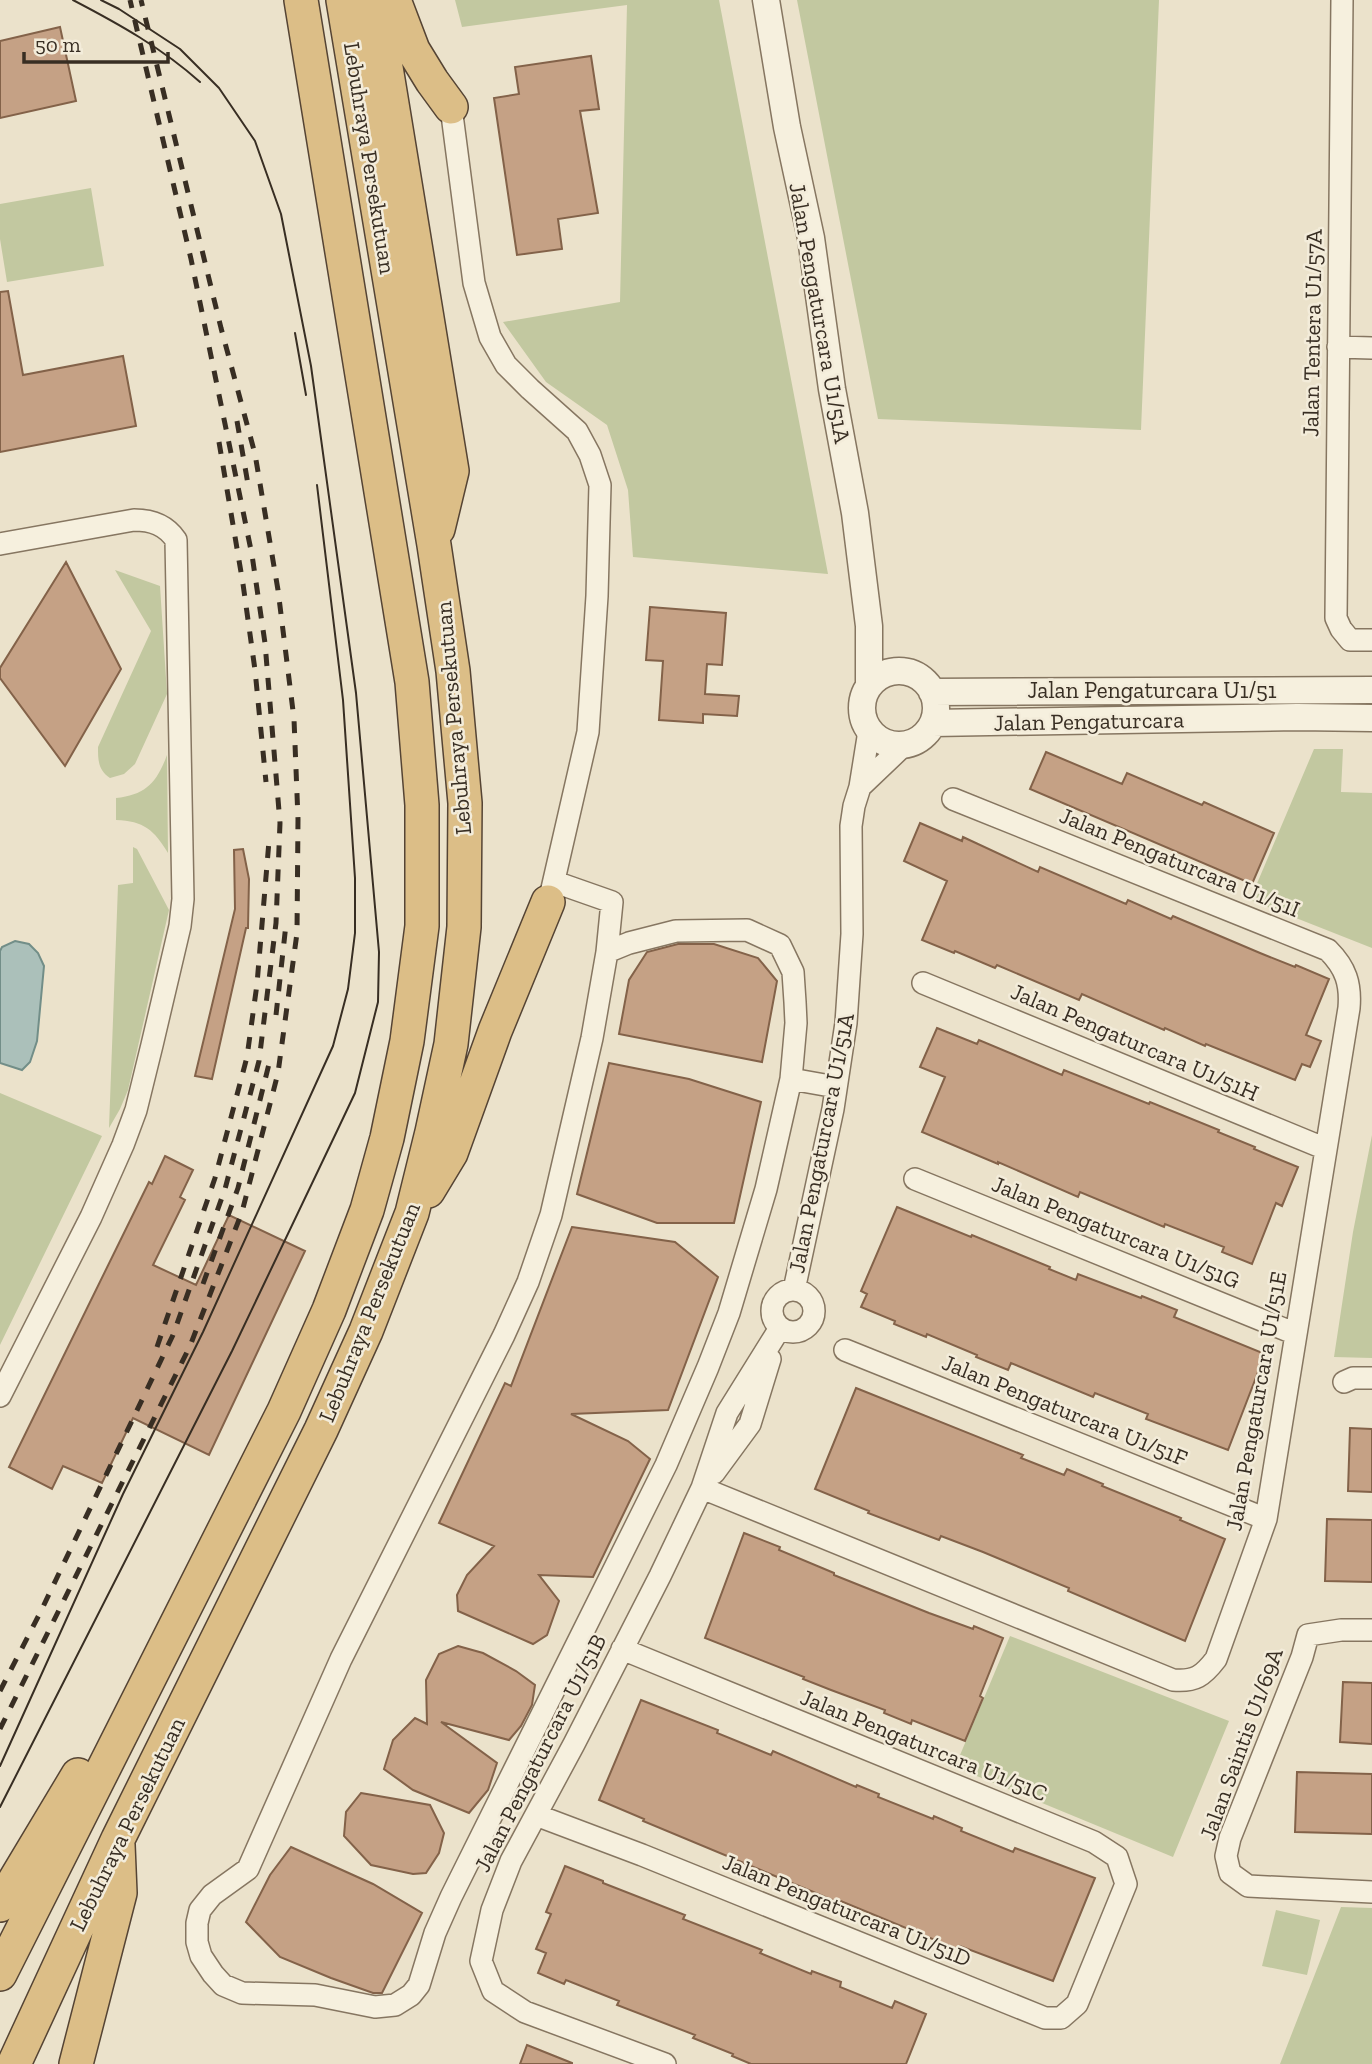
<svg xmlns="http://www.w3.org/2000/svg" width="1372" height="2064" font-family="'Zilla Slab',serif">
  <style>
    .green { fill: #c2c8a0 }
    .water { fill: #abc0ba; stroke: #728e88; stroke-width: 2 }
    .building { fill: #c5a185; stroke: #836249; stroke-width: 2 }
    .lines { fill: none; stroke-linecap: round; stroke-linejoin: round }
    .minor-casing { stroke: #867661; stroke-width: 24 }
    .tertiary-casing { stroke: #867661; stroke-width: 29 }
    .trunk-casing { stroke: #554434; stroke-width: 36 }
    .minor { stroke: #f6f0de; stroke-width: 21 }
    .tertiary { stroke: #f6f0de; stroke-width: 26 }
    .trunk { stroke: #dcbe87; stroke-width: 33 }
    .tram { stroke: #382e23; stroke-width: 2 }
    .rail { stroke: #382e23; stroke-width: 5; stroke-dasharray: 12 12; stroke-linecap: butt }
    .labels { text-anchor: middle; stroke-width: 5; stroke-linejoin: round; paint-order: stroke }
    .street-label { font-size: 23px; fill: #382e23; stroke: #f3ecda }
  </style>
  <rect width="100%" height="100%" fill="#ebe2cb"/>
  <path class="green" d="M455 0H719L828 574 633 557 628 490 607 425 546 382 503 322 620 302 627 5 462 27Z
    M797 0H1159L1141 430 878 419Z
    M91 188 104 266 7 282 0 239V204Z
    M115 570 160 586 167 694 135 764 124 774 110 778C98 770 98 760 98 747L151 631Z
    M1314 749H1343L1341 792 1372 793V948L1250 900Z
    M167 755 168 853C154 830 144 821 116 820V798C146 795 157 782 167 755Z
    M133 847 137 849 169 910 128 1090 120 1109 109 1128 118 885 133 883Z
    M0 1093 102 1136 0 1345Z
    M1372 1135V1358L1334 1357 1353 1232Z
    M1010 1636 1229 1721 1173 1857 955 1767Z
    M1341 1907 1372 1908V2064H1280Z
    M1276 1910 1320 1920 1307 1975 1262 1966Z"/>
  <path class="water" d="M15 941 29 944 38 953 44 966 37 1041 30 1062 22 1070 0 1063V951L2 947Z"/>
  <path class="building" d="M60 27 76 101 0 118V41Z
    M591 56 599 109 580 111 598 213 558 219 562 249 517 255 494 98 519 94 515 67Z
    M8 291 23 375 123 356 136 426 0 452V292Z
    M66 562 121 669 65 766 0 678V668Z
    M650 607 726 613 722 665 707 664 705 694 739 696 737 716 703 714V723L659 720 663 661 646 660Z
    M1046 752 1122 784 1127 773 1202 805 1204 802 1274 833 1252 884 1030 789Z
    M920 823 962 841 963 837 1038 872 1040 867 1126 904 1128 900 1171 919 1173 916 1260 953 1295 967 1296 965 1329 979 1306 1035 1321 1041 1310 1067 1302 1064 1295 1080 1206 1044 1205 1046 1165 1028 1164 1030 1082 994 1079 1000 997 965 995 968 955 951 954 953 922 940 947 881 904 861Z
    M243 849 249 879 248 928H246L212 1079 195 1076 235 909 234 850Z
    M678 944H714L758 958 777 981 762 1062 619 1034 629 980 647 952Z
    M937 1028 977 1044 979 1040 1062 1075 1064 1070 1149 1104 1150 1102 1219 1130 1218 1132 1255 1147 1254 1149 1298 1167 1282 1206 1276 1203 1252 1264 1222 1252 1224 1247 1165 1224 1164 1227 1080 1192 1078 1197 998 1162V1164L922 1132 945 1077 920 1067Z
    M609 1063 689 1079 761 1102 734 1223H657L577 1194Z
    M165 1156 193 1170 180 1197 185 1200 153 1265 196 1285 229 1215 305 1251 209 1455 133 1418 102 1483 63 1466 52 1489 9 1467 149 1182 152 1184Z
    M897 1207 971 1237 972 1235 1050 1267 1049 1269 1076 1280 1078 1274 1141 1298 1142 1296 1177 1310 1174 1317 1265 1354 1228 1450 1146 1419 1148 1414 1095 1393 1093 1397 1011 1363 1008 1370 976 1357 977 1355 927 1334 926 1337 894 1324 895 1321 861 1307 867 1294 861 1291Z
    M572 1227 675 1242 718 1277 668 1410 571 1414 628 1441 650 1459 593 1577 539 1575 559 1601 547 1635 533 1644 458 1611 457 1595 467 1575 494 1546 439 1523 505 1383 511 1386Z
    M856 1388 1023 1455 1021 1458 1064 1475 1067 1469 1103 1484 1102 1486 1181 1518 1180 1520 1225 1539 1185 1641 1068 1591 1069 1588 983 1552 941 1536 939 1540 868 1513 869 1511 815 1489Z
    M1350 1428 1372 1429V1492L1348 1491Z
    M1327 1519 1372 1520V1582L1325 1581Z
    M744 1533 780 1547 779 1550 834 1573V1575L929 1613 973 1629 974 1626 1003 1638 980 1696 983 1698 965 1741 912 1720 911 1724 884 1713 885 1710 831 1690 803 1679 804 1677 705 1638Z
    M458 1646 483 1653 516 1671 535 1685 532 1705 521 1726 509 1740 441 1722 497 1763 488 1790 469 1813 413 1790 384 1769 393 1740 415 1718 427 1724 426 1680 439 1654Z
    M1343 1682 1372 1683V1744L1340 1742Z
    M641 1700 718 1730 717 1733 771 1755 773 1751 856 1787 857 1785 879 1794 878 1797 933 1819 934 1816 962 1828 961 1831 1013 1852 1015 1848 1095 1878 1053 1981 960 1946 959 1950 836 1899 835 1901 643 1821 644 1819 599 1800Z
    M1297 1772 1372 1774V1834L1295 1832Z
    M361 1793 430 1805 444 1833 439 1853 426 1873 413 1874 371 1865 344 1836 346 1812Z
    M291 1847 373 1884 422 1913 382 1993H373L331 1978 280 1957 246 1922 270 1875Z
    M565 1866 603 1881V1883L685 1915 683 1919 762 1950 760 1953 811 1974 812 1971 841 1982 840 1987 892 2008 895 2001 926 2014 906 2064H751L732 2056 733 2054 693 2038 695 2035 617 2005 619 2001 566 1980 564 1984 538 1973 546 1953 536 1949 551 1914 546 1912Z
    M527 2045 572 2063V2064H520Z"/>
  <g class="lines">
    <g class="minor-casing">
      <path id="minor" d="M1342 0 1336 618 1341 629 1350 640H1372
        M451 107 474 283 490 337 506 365 530 389 577 431 590 455 600 485 597 596 588 732 551 893
        M1338 347 1372 348
        M0 544 134 520C152 520 166 525 176 540L183 899 180 926 152 1045 136 1110 123 1145 91 1217 0 1396
        M860 787 903 746
        M555 882 612 902 607 952 592 1038 551 1215 528 1282 504 1335 341 1659 248 1869 212 1895 200 1910 197 1923V1942L201 1956 213 1974 223 1985 242 1993 315 1995 375 2007 395 2005 411 1995 419 1985 435 1933 451 1897 666 1465 708 1367 729 1313 766 1189 791 1079 796 1023 795 1002 793 972 780 945 747 930 676 931 629 943 607 952
        M923 983 1326 1149
        M791 1079 836 1087
        M915 1179 1296 1334
        M772 1311a21 21 0 1 1 42 0a21 21 0 1 1-42 0Z
        M794 1290 833 1109 846 1023 852 934 851 826 854 806 860 787 869 731
        M845 1350 1266 1519
        M1344 1382 1353 1378H1372
        M714 1473 750 1424 770 1359
        M702 1488 1173 1680C1195 1682 1203 1676 1216 1659L1266 1519 1349 1008C1351 984 1346 968 1328 950L953 799
        M1372 1630H1341L1308 1635 1302 1657 1230 1838 1226 1856 1230 1873 1248 1886 1372 1892
        M536 1815 642 1855 1045 2018H1061L1077 2004 1126 1884 1117 1857 1094 1842 622 1649
        M665 2064 525 2012 493 1991 481 1961 492 1910 511 1861 574 1744 660 1576 702 1488 727 1413 780 1328"/>
    </g>
    <g class="tertiary-casing">
      <path id="tertiary" d="M766 0 787 127 811 238 832 389 855 513 869 626V686
        M862 708a37 37 0 1 1 74 0a37 37 0 1 1-74 0Z
        M932 692 1372 690
        M933 723 1297 717 1372 718"/>
    </g>
    <g class="trunk-casing">
      <path id="trunk" d="M375 0 452 471 438 529
        M394 0 413 50 432 81 451 107
        M428 1191 451 1153 495 1031 548 902
        M0 1905 78 1775
        M0 1974 284 1411 329 1310 367 1210 387 1138 407 1041 422 926V805L412 682 301 0
        M14 2064 118 1839 321 1430 366 1331 412 1213 432 1132 451 1044 464 927 465 803 453 671 434 545 343 0
        M76 2064 120 1893 118 1845"/>
    </g>
    <use href="#minor" class="minor"/>
    <use href="#tertiary" class="tertiary"/>
    <use href="#trunk" class="trunk"/>
    <path class="tram" d="M73 0C119 24 162 48 200 82
      M295 333 306 395
      M0 1766 123 1494 203 1332 333 1046 348 989 355 933V878L343 700 317 485
      M0 1807 232 1351 337 1131 355 1093 378 1002 379 952 356 693 311 366 281 214 255 141 219 88 180 49 119 9 101 0"/>
    <path class="rail" d="M237 421 249 490
      M219 442 243 584 255 670 266 782
      M276 1015 286 924
      M203 1284 238 1188 270 1060
      M157 1347 215 1178 247 1057 257 984 269 841
      M0 1691 41 1611 173 1335 225 1189 259 1061 276 923 280 823 265 643 252 555 191 259 130 0
      M0 1729 190 1346 242 1212 278 1073 297 933 298 819 294 719 278 590 255 454 221 328 141 0"/>
  </g>
  <g class="labels">
    <g class="street-label">
      <text transform="translate(370 158) rotate(81)" y="8">Lebuhraya Persekutuan</text>
      <text transform="translate(820 313) rotate(80)" y="8">Jalan Pengaturcara U1/51A</text>
      <text transform="translate(1312 333) rotate(-89)" y="8">Jalan Tentera U1/57A</text>
      <text x="1152" y="698">Jalan Pengaturcara U1/51</text>
      <text transform="translate(453 718) rotate(-95)" y="8">Lebuhraya Persekutuan</text>
      <text transform="translate(1089 721) rotate(-1)" y="8">Jalan Pengaturcara</text>
      <text transform="translate(1180 862) rotate(22)" y="8">Jalan Pengaturcara U1/51I</text>
      <text transform="translate(1135 1042) rotate(23)" y="8">Jalan Pengaturcara U1/51H</text>
      <text transform="translate(821 1143) rotate(-79)" y="8">Jalan Pengaturcara U1/51A</text>
      <text transform="translate(1116 1232) rotate(22)" y="8">Jalan Pengaturcara U1/51G</text>
      <text transform="translate(369 1312) rotate(-68)" y="8">Lebuhraya Persekutuan</text>
      <text transform="translate(1256 1401) rotate(-80)" y="8">Jalan Pengaturcara U1/51E</text>
      <text transform="translate(1065 1410) rotate(22)" y="8">Jalan Pengaturcara U1/51F</text>
      <text transform="translate(1241 1744) rotate(-70)" y="8">Jalan Saintis U1/69A</text>
      <text transform="translate(924 1745) rotate(22)" y="8">Jalan Pengaturcara U1/51C</text>
      <text transform="translate(540 1753) rotate(-63)" y="8">Jalan Pengaturcara U1/51B</text>
      <text transform="translate(127 1824) rotate(-64)" y="8">Lebuhraya Persekutuan</text>
      <text transform="translate(847 1910) rotate(22)" y="8">Jalan Pengaturcara U1/51D</text>
    </g>
  </g>
  <path d="M24 52v10h144v-10" fill="none" stroke="#382e23" stroke-width="3.5"/>
  <text x="35" y="52" font-size="21" fill="#382e23" stroke="#f3ecda" stroke-width="5" paint-order="stroke">50 m</text>
</svg>
